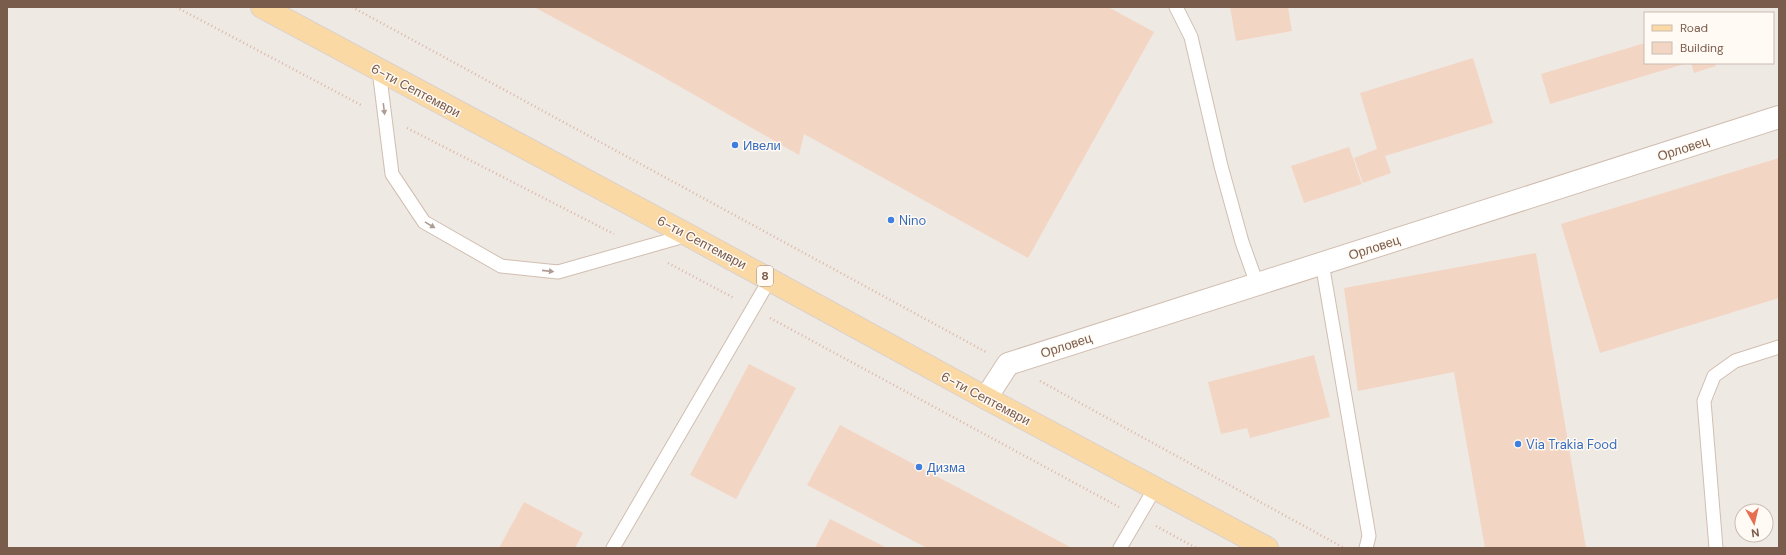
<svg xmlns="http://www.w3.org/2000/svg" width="1786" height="555" font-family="'DM Sans',sans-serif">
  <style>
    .industrial { fill: #efe9e4; fill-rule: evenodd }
    .building { fill: #f3d5c3 }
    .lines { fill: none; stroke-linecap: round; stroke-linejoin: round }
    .service-casing { stroke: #d1beb0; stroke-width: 15 }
    .minor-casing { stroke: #d1beb0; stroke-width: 24 }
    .primary-casing { stroke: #dad1cd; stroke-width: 24 }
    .path { stroke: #d9b8a5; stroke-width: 2.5; stroke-dasharray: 1 3; stroke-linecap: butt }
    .service { stroke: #fff; stroke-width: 13 }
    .minor { stroke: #fff; stroke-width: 22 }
    .primary { stroke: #fbd9a5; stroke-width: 22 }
    .oneway { fill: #af9d94 }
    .shop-dot { fill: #3f7fe0; stroke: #fffaf3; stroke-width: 1.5 }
    .labels { text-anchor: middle; stroke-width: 3; stroke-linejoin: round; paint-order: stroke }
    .shield { fill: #fffaf3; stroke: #a28b7f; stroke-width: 1 }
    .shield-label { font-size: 12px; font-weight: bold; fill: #7a5c4d }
    .street-label { font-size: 13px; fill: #7a5c4d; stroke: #fffaf3 }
    .shop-label { font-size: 13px; fill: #366cbe; stroke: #fffaf3; text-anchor: start }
  </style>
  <rect width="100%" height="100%" fill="#fdf6ec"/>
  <path class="industrial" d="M7 7H1779V548H7ZM1645 13H1773V63H1645ZM1742 511H1766V535H1742Z"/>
  <path class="building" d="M534 7H1108L1154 32 1028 258 804 134 799 155 658 74Z
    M1230 7H1288L1292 31 1236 41Z
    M1645 43V63H1688L1550 104 1541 74Z
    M1473 58 1493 123 1385 156 1391 173 1363 183 1354 158 1377 149 1360 93Z
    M1691 63H1715L1716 66 1694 73Z
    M1349 147 1362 184 1304 203 1291 166Z
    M1779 158V298L1600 353 1561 224Z
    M1536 253 1586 548H1485L1454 372 1358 391 1344 288Z
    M1314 355 1330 417 1250 438 1247 428 1221 434 1208 382Z
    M749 364 796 388 736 499 690 475Z
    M840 425 1072 548H927L807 485Z
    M524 502 583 533 575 548H499Z
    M830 519 887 548H815Z"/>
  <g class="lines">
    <g class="service-casing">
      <path id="service" d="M1176 7 1191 37 1221 166 1242 242 1257 284
        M379 70 392 174 424 222 501 266 558 272 688 235
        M1322 263 1369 536 1366 548
        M613 548 770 279
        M1120 548 1155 488
        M1716 548 1704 401 1714 376 1735 361 1779 347"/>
    </g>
    <g class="minor-casing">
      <path id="minor" d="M986 398 1008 364 1779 117"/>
    </g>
    <g class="primary-casing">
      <path id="primary" d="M262 7 688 235 986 398 1267 548"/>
    </g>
    <path class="path" d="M176 7 361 105
      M352 7 986 352
      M407 128 614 234
      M668 263 734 298
      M770 318 1119 507
      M1040 381 1344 548
      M1156 526 1196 548"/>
    <use href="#service" class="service"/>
    <use href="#minor" class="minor"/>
    <use href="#primary" class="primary"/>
  </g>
  <defs><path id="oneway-solid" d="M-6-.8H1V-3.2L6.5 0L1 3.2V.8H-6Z"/></defs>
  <g class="oneway">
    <use href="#oneway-solid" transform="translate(384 109) rotate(83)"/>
    <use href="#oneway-solid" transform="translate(430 225) rotate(31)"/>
    <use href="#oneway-solid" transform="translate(548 271) rotate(6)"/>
  </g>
  <g class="shop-dot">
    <circle cx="735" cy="145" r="4"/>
    <circle cx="891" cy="220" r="4"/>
    <circle cx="1518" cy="444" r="4"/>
    <circle cx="919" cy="467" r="4"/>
  </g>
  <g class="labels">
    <rect class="shield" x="757" y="266" width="16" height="20" rx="3"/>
    <g class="shield-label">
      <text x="765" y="280">8</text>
    </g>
    <g class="street-label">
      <text transform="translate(416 90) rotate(28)" y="5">6-ти Септември</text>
      <text transform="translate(1683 148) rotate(-18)" y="5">Орловец</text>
      <text transform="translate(702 242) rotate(28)" y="5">6-ти Септември</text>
      <text transform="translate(1374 247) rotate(-18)" y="5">Орловец</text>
      <text transform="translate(1066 345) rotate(-18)" y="5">Орловец</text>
      <text transform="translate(986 398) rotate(28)" y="5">6-ти Септември</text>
    </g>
    <g class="shop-label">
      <text x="743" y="150">Ивели</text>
      <text x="899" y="225">Nino</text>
      <text x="1526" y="449">Via Trakia Food</text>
      <text x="927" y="472">Дизма</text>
    </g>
  </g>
  <rect width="1786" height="555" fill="none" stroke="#7a5c4d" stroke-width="16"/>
  <rect x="1644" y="12" width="130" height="52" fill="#fffaf3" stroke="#cabbb1"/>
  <rect x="1652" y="25" width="20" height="6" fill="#fbd9a5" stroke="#cabbb1"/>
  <text x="1680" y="32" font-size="12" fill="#7a5c4d">Road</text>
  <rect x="1652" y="42" width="20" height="12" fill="#f3d5c3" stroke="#cabbb1"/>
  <text x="1680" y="52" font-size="12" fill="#7a5c4d">Building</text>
  <g transform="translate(1754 523) rotate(172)"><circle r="19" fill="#fffaf3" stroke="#cabbb1"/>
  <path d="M0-3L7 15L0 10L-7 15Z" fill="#e76f51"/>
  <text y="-6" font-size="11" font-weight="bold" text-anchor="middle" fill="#7a5c4d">N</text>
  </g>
</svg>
